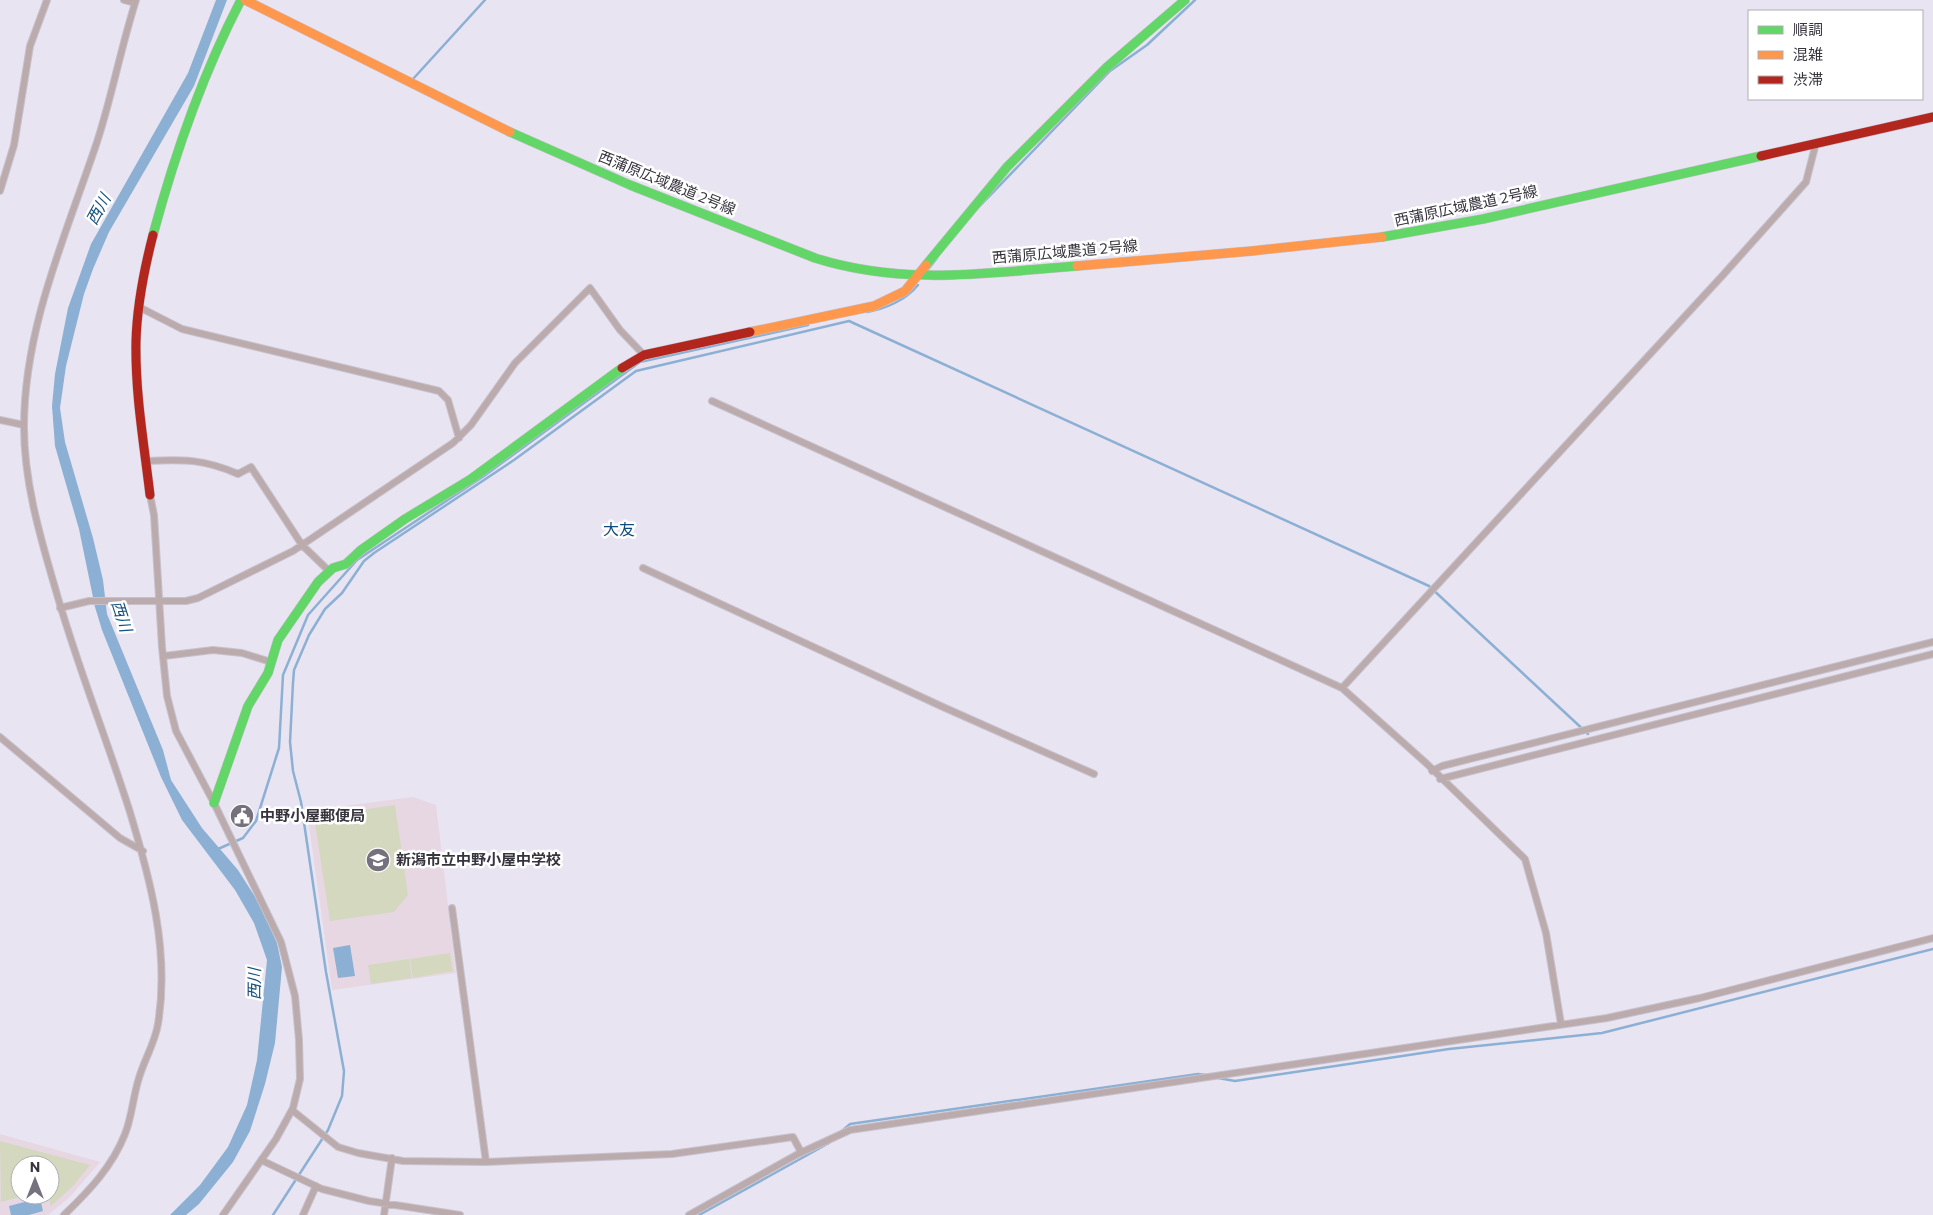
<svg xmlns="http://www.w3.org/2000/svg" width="1933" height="1215" font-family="Commissioner,'Noto Sans JP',sans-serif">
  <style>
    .education { fill: #e6d7e3; fill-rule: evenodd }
    .green { fill: #d4d8be }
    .water { fill: #8bb0d4 }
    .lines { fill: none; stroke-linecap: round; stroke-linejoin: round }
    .stream { stroke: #8bb0d4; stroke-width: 2.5 }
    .street-casing { stroke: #c6c2cd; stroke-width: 8 }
    .fast-casing { stroke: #c6c2cd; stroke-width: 10 }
    .slow-casing { stroke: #c6c2cd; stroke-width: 10 }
    .jam-casing { stroke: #c6c2cd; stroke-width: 10 }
    .street { stroke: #bcabac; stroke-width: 6 }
    .fast { stroke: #63d668; stroke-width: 9 }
    .slow { stroke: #ff974d; stroke-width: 9 }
    .jam { stroke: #b3261e; stroke-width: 9 }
    .labels { text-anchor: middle; stroke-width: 5; stroke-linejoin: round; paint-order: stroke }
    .street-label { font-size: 15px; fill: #37343e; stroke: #fff }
    .poi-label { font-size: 15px; font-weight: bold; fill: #37343e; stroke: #fff; text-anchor: start }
    .water-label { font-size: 16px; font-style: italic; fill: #14517e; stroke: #fff }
    .neighbourhood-label { font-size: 16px; fill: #124a7b; stroke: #fff }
  </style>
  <rect width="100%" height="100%" fill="#e9e4f2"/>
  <path class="education" d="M413 797 436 805 456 973 332 990 307 811Z
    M0 1134 100 1162 70 1197 48 1215H0ZM20 1165H50V1195H20Z"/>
  <path class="green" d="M395 805 408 895 394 912 330 921 314 817Z
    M450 953 453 971 413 978 410 959Z
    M409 959 412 978 371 984 368 965Z
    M0 1141 90 1165 74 1185 51 1206 48 1195H50V1165H20V1195H28L1 1202Z"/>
  <path class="water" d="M216 0H227L194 86 109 232 93 269 84 294 66 366 60 408 65 442 93 538 103 580 107 614 163 750 171 780 202 828 238 870 259 903 277 943 282 967 275 1043 265 1084 250 1131 233 1162 199 1204 186 1215H170L200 1185 228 1147 247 1105 257 1060 267 960 254 923 235 890 182 820 161 777 102 630 95 607 79 529 55 446 52 406 55 374 68 308 91 244 188 73Z
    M350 945 355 976 338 978 333 948Z
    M40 1198 43 1211 29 1215H11L9 1206Z"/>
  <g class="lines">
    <path class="stream" d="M413 79 485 0
      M975 211 1110 71 1147 45 1195 0
      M926 272 937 258
      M867 312C885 309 906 300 918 285
      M218 849 243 838 256 821 279 748 283 675 308 615 357 560 484 476 640 362 808 325
      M1218 1078 1235 1081 1449 1049 1602 1033 1933 949
      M842 1131 850 1124 1198 1074 1206 1075
      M273 1215 328 1130 342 1096 344 1071 326 972 301 802 293 771 290 742 293 683 294 670 309 635 325 609 342 593 364 561 374 553 514 460 636 371 849 321 1429 586 1588 734
      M699 1215 829 1143"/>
    <g class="street-casing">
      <path id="street" d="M124 0 135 3
        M0 191 14 145 30 46 47 0
        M139 307 182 329 439 391 448 400 459 438
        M712 401 1342 688 1426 763 1525 859 1546 933 1561 1024
        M0 420 24 425
        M147 461C182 459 204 459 238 474L251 467 302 545 329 571
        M150 495 154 515 162 647 167 696 176 731 214 803 281 942 295 996 299 1040 300 1079 293 1108 276 1139 223 1215
        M643 568 943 707 1094 774
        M60 608 89 601H186L198 598 293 551 453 443 471 425 515 363 590 288 620 330 644 355
        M164 656 213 650 242 653 271 662
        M1342 688 1723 275 1806 182 1816 143
        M0 737 120 838 143 851
        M1432 771 1442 766 1933 642
        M1440 779 1933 654
        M452 908 486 1162
        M292 1110 338 1147 358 1153 403 1161 486 1162 672 1154 793 1137 801 1152
        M261 1160 322 1189 369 1201 460 1215
        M64 1215C89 1191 112 1167 125 1134 132 1117 133 1096 139 1078 144 1060 155 1043 158 1024 170 951 150 878 129 809 105 734 75 660 54 584 39 533 24 480 24 427 24 327 66 235 97 142 112 96 121 47 136 0
        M303 1215 316 1186
        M384 1215 392 1158
        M689 1215 798 1154 850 1130 1607 1018 1700 998 1933 938"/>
    </g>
    <g class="fast-casing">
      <path id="fast" d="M510 132 630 185 815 258C903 286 987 273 1077 266
        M153 235C175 153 202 75 241 0
        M1382 237 1483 219 1761 156
        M926 265 1007 167 1107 67 1185 0
        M214 803 248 706 268 673 278 640 318 582 333 568 346 564 361 550 405 519 471 479 622 368"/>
    </g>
    <g class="slow-casing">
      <path id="slow" d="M245 0 510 132
        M1077 266 1252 251 1382 237
        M750 332 874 306 905 291 926 265"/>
    </g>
    <g class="jam-casing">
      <path id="jam" d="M1761 156 1933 117
        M622 368 644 355 750 332
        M150 495C144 444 135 393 136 341 137 306 144 270 153 235"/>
    </g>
    <use href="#street" class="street"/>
    <use href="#fast" class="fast"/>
    <use href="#slow" class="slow"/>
    <use href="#jam" class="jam"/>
  </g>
  <defs>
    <g id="civic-disc" transform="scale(1.25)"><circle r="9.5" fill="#75727d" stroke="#fff"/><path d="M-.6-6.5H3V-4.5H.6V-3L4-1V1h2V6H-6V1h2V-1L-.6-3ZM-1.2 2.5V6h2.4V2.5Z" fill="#fff"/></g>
    <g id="school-disc" transform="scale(1.25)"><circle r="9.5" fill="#75727d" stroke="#fff"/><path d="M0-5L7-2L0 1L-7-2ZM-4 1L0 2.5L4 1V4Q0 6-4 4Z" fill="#fff"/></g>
  </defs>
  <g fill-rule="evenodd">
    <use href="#civic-disc" x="242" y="816"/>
    <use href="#school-disc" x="378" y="860"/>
  </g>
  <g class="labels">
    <g class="street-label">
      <text transform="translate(667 183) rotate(22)" y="5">西蒲原広域農道 2号線</text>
      <text transform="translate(1466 206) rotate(-12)" y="5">西蒲原広域農道 2号線</text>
      <text transform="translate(1065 252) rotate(-5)" y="5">西蒲原広域農道 2号線</text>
    </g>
    <g class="poi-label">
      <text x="260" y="821">中野小屋郵便局</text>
      <text x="396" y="865">新潟市立中野小屋中学校</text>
    </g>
    <g class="water-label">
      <text transform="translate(98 209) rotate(-61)" y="6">西川</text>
      <text transform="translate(122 616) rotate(72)" y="6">西川</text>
      <text transform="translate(254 984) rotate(-90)" y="6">西川</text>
    </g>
    <g class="neighbourhood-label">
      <text x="619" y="535">大友</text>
    </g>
  </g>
  <rect x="1748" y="10" width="175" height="90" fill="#ffffff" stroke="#afaeb2"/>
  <rect x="1758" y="26" width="25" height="8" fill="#63d668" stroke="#afaeb2"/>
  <text x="1793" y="35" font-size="15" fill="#37343e">順調</text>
  <rect x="1758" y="51" width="25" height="8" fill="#ff974d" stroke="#afaeb2"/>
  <text x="1793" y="60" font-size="15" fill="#37343e">混雑</text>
  <rect x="1758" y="76" width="25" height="8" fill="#b3261e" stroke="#afaeb2"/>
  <text x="1793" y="85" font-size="15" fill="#37343e">渋滞</text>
  <g transform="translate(35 1180)"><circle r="24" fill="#ffffff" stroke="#afaeb2"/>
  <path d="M0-4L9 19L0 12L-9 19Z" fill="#75727d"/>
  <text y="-8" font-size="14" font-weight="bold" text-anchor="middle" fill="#37343e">N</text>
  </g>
</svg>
